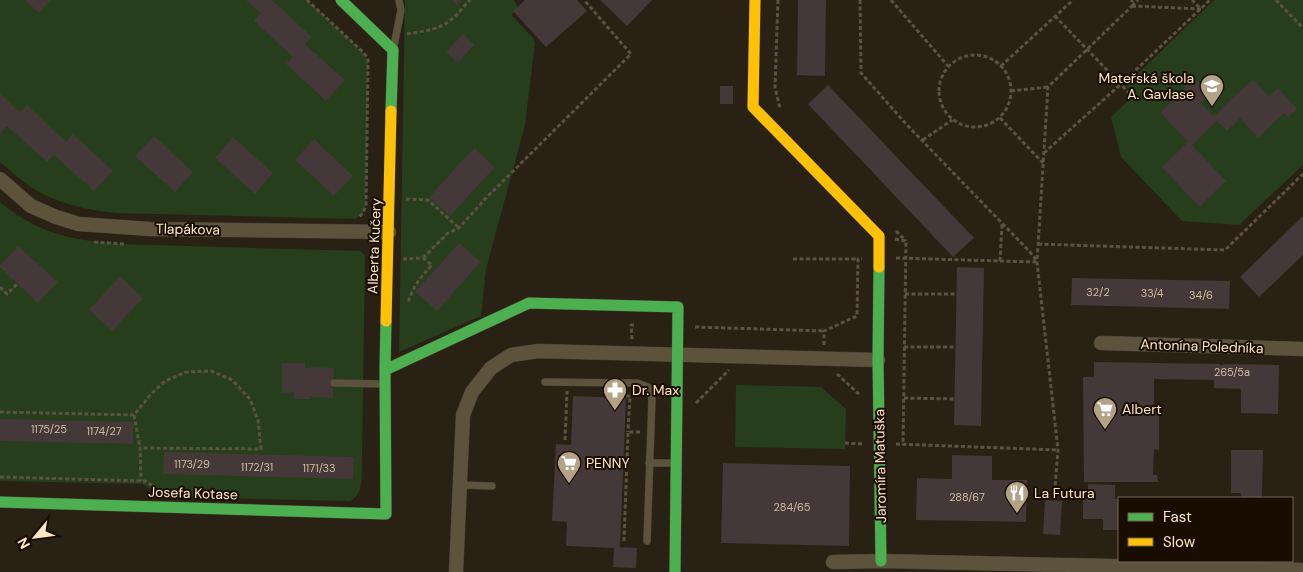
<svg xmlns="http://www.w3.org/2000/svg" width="1303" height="572" font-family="'DM Sans',sans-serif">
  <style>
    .green { fill: #263e1b }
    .building { fill: #443838 }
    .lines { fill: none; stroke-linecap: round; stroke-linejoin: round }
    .lane-casing { stroke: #453b2e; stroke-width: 8 }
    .street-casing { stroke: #453b2e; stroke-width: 15 }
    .fast-casing { stroke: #453b2e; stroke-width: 12 }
    .slow-casing { stroke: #453b2e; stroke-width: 12 }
    .path { stroke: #5b5242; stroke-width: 3; stroke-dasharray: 4 2.5; stroke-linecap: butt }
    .lane { stroke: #5d533d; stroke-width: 7 }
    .street { stroke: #5d533d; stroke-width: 14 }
    .fast { stroke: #4caf50; stroke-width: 11 }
    .slow { stroke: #ffc107; stroke-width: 11 }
    .labels { text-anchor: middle; stroke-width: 4; stroke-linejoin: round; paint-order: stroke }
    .number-label { font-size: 11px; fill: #d0bba0 }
    .poi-label { font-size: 14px; fill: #fee7c2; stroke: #190c00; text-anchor: start }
    .street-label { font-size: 14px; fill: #fee7c2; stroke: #190c00 }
  </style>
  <rect width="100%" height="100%" fill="#292113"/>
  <path class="green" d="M0 0H307L364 53 368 59V65L366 206 363 213 355 219 116 213C89 210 62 205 37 191 24 183 12 172 0 162Z
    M405 0H514L518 8 512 14V16L533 38 535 43 525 125 486 269 481 316 399 352Z
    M1214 0H1303V165L1239 225 1182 221 1121 157 1111 117 1134 95 1127 87V84Z
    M0 202C37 233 71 240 118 244L361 251 365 256 362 459C361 473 365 494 350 501L164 497 142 484 0 481Z
    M736 385 821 387 846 409 845 449 735 447Z"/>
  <path class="building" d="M25 0H51L39 13Z
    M246 0H272L312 37 305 44 345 80 326 101 286 64 293 57 254 21 260 13Z
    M451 0H462L457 5Z
    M525 0H577L587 11 546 47 513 11Z
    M600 0H652L627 26Z
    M798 0H826L825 76 797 75Z
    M463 34 474 45 458 63 446 52Z
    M1191 75 1210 94 1201 103 1214 116 1253 79 1269 97 1278 88 1297 109 1288 117 1284 113 1258 138 1240 118 1227 131 1217 121 1192 145 1226 181 1199 207 1162 167 1188 142 1160 112 1186 88 1182 84Z
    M828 85 974 238 953 257 808 104Z
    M720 86H733V104H720Z
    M0 94 20 112 27 105 66 142 73 134 113 171 94 191 54 155 47 162 7 126 1 133 0 132Z
    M154 136 193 172 175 192 135 156Z
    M233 137 273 173 255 194 215 158Z
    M314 139 353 176 334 196 295 160Z
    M474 148 495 167 450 216 429 197Z
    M1303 216V255L1259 297 1240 277Z
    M459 243 481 262 437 311 415 292Z
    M18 246 58 282 38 303 0 267V265Z
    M957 267 984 268 981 426 954 425Z
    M120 276 143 298 112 331 89 310Z
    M1072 278 1230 281 1229 309 1071 305Z
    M1094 362 1220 364V365H1222L1224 364 1279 365 1278 414 1241 413V389L1214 388V380L1154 379V407H1159V450L1154 449 1153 475H1157L1158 482H1084L1083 377H1094Z
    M282 363H305V368H310V367L334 368 333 398 310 397 311 399H294V392L282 393Z
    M573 396 626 398 620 547 637 548 636 568 613 567 614 548 566 546 567 522 552 521 556 444 571 445Z
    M0 419 133 422V444L0 441Z
    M1231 450H1263L1262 498H1241V493H1231Z
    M164 452 354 457 353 479 163 474Z
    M952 455 992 456V480H1027L1026 522 916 520 917 478 952 479Z
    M723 463 850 466 849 546 721 543Z
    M1088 484 1115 485V499H1119V530H1103V519H1083V498L1088 497Z
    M1045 500 1062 501 1060 535 1043 534Z"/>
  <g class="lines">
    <g class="lane-casing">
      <path id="lane" d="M394 46 401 10 399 0
        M545 382 631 383H637L648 387 652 398 647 541
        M334 383 382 384
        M649 463H676
        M460 485 492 486"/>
    </g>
    <g class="street-casing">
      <path id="street" d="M0 179 31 206 56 217 79 224 150 229 389 232
        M1101 343 1303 349
        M833 562 881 561 1303 570
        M456 572 463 415 472 392 491 368 511 355 538 351 878 360"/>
    </g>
    <g class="fast-casing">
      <path id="fast" d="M341 0 393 50 391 111
        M879 267 878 360 881 561
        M385 370 529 303 678 307 675 572
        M0 502 386 514 385 370 386 321"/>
    </g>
    <g class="slow-casing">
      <path id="slow" d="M755 0 753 107 879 236V267
        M386 321 391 111"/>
    </g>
    <path class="path" d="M307 0 364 53 368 59V65L366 206 363 213 359 217
      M778 0 775 87 780 109
      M860 0 861 73 907 125 1029 251 1037 261
      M891 0 948 66
      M1276 0 1303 28
      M1132 6 1201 9 1192 0
      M1132 6 1138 0
      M1055 16 1133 97
      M407 34C423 31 441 30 453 18 459 13 464 6 470 0
      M939 91a36 36 0 1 1 72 0a36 36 0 1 1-72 0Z
      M1001 66 1073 0
      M1011 91 1048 87
      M1000 118 1043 163
      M923 140 952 120
      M1044 153 1121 84 1210 0
      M406 199 428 200 459 228
      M896 231 906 241
      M895 239 906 241 903 445
      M94 242 125 244
      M1038 244 1225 250 1303 174
      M423 258 448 233 459 228 486 198 631 54 584 0
      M896 258 1037 262
      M403 259 423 258 432 265C420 278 413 286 408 303
      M793 259H858
      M1000 261 1002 224
      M0 287 7 294 18 283
      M905 294H956
      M695 327 824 331
      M632 339 631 325H634
      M824 345V331L857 316 858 259H862
      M904 347H955
      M837 374 860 395
      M626 396H630L628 432
      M904 398 954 399
      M696 403 729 370
      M0 412 134 415 150 395 165 381 186 372 211 371 232 380 250 399 258 420 261 449 140 448 141 481
      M134 415 140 448
      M565 440 567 391
      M845 443 862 444
      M896 444 1058 450
      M0 477 145 481 156 488
      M1054 498 1058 450 1037 262 1048 87 1132 6V0
      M624 541 628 432H642"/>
    <use href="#lane" class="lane"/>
    <use href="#street" class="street"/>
    <use href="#fast" class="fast"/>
    <use href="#slow" class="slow"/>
  </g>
  <defs>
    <g id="school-pin" transform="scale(1.25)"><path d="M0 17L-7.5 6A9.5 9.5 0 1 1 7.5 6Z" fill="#b3a285" stroke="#190c00"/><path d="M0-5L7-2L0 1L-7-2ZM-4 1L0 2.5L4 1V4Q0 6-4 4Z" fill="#fff"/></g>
    <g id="pharmacy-pin" transform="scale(1.25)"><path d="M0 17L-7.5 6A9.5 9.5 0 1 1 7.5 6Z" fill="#b3a285" stroke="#190c00"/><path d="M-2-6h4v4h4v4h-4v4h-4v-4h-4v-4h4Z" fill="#fff"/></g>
    <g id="supermarket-pin" transform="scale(1.25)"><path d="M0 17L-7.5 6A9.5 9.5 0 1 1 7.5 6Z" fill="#b3a285" stroke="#190c00"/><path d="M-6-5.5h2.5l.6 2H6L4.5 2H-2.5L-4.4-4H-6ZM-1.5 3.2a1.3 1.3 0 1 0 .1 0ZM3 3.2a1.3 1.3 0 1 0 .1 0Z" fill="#fff"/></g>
    <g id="restaurant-pin" transform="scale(1.25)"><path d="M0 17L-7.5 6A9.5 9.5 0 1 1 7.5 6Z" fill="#b3a285" stroke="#190c00"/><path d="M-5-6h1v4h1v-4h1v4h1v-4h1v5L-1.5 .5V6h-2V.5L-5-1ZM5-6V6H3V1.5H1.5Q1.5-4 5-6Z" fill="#fff"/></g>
  </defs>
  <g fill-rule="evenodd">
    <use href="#school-pin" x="1212" y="86"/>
    <use href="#pharmacy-pin" x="615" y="390"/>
    <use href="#supermarket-pin" x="1105" y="409"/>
    <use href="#supermarket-pin" x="569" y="463"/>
    <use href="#restaurant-pin" x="1017" y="493"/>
  </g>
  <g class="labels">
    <g class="number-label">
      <text x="1098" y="296">32/2</text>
      <text x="1152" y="297">33/4</text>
      <text x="1201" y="299">34/6</text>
      <text x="1232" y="376">265/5a</text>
      <text x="49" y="433">1175/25</text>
      <text x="104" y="435">1174/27</text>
      <text x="192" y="468">1173/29</text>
      <text x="257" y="471">1172/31</text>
      <text x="319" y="472">1171/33</text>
      <text x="967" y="501">288/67</text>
      <text x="792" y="511">284/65</text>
    </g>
    <g class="poi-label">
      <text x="1194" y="83" text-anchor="end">Mateřská škola<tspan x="1194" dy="16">A. Gavlase</tspan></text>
      <text x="632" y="395">Dr. Max</text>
      <text x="1122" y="414">Albert</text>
      <text x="586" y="468">PENNY</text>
      <text x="1034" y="498">La Futura</text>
    </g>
    <g class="street-label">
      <text transform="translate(188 229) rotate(1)" y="5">Tlapákova</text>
      <text transform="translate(374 246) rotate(-88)" y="5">Alberta Kučery</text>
      <text transform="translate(1202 346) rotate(2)" y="5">Antonína Poledníka</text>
      <text transform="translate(880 466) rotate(-91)" y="5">Jaromíra Matuška</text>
      <text transform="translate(193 493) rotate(2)" y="5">Josefa Kotase</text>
    </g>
  </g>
  <rect x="1118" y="497" width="175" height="65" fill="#190c00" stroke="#75644e"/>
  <rect x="1128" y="513" width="25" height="8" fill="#4caf50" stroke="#75644e"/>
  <text x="1163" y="522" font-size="15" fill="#fee7c2">Fast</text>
  <rect x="1128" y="538" width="25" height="8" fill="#ffc107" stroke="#75644e"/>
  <text x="1163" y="547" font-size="15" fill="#fee7c2">Slow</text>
  <g transform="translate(35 537) rotate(241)" stroke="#190c00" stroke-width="4" paint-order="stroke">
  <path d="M0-4L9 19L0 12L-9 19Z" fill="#fee7c2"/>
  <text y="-8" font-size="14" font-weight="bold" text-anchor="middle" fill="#fee7c2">N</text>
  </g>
</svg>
